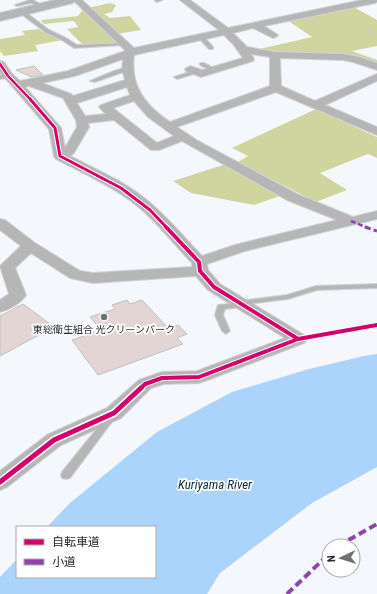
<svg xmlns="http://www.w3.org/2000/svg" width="377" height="594" font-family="'Roboto Condensed','Noto Sans JP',sans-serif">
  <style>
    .forest { fill: #d0d5a0 }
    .water { fill: #aad4fc }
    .building { fill: #e3d5d3; stroke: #c1c0c1 }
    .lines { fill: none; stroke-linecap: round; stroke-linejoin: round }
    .service-casing { stroke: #d0d2d5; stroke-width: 2 }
    .minor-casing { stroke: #d0d2d5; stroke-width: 2 }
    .secondary-casing { stroke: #d0d2d5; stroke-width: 2 }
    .service { fill: #b6b6b6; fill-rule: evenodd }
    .minor { fill: #b6b6b6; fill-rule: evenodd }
    .secondary { fill: #b4b5b6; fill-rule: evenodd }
    .quiet-far2 { stroke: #8e44ad; stroke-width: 2.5; stroke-dasharray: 5 2.5; stroke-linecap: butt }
    .quiet-far1 { stroke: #8e44ad; stroke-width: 3; stroke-dasharray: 6 3; stroke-linecap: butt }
    .quiet { stroke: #8e44ad; stroke-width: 4; stroke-dasharray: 8 4; stroke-linecap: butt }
    .cycleway-far3-casing { stroke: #fff; stroke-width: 4 }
    .cycleway-far2-casing { stroke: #fff; stroke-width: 5 }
    .cycleway-far1-casing { stroke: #fff; stroke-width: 6 }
    .cycleway-casing { stroke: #fff; stroke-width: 8 }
    .cycleway-far3 { stroke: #d6006c; stroke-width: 2.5 }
    .cycleway-far2 { stroke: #d6006c; stroke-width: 3 }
    .cycleway-far1 { stroke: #d6006c; stroke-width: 4 }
    .cycleway { stroke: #d6006c; stroke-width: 5 }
    .poi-dot { fill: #6f7275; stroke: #fff; stroke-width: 1.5 }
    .labels { text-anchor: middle; stroke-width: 3.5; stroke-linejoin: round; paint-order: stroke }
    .poi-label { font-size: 10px; fill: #272a2d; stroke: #fff }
    .near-water-label { font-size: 13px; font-style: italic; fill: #0c2c47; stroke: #fff }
  </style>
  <rect width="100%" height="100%" fill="#f4f7fb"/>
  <path class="forest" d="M110 3 116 5 112 12 104 14 110 18 130 16 141 30 111 35 117 43 83 45 67 29 78 27 74 21 44 24 41 20 78 16 83 9Z
    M352 6 377 20V46L352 51 377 60V65L357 58 274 53 255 50 312 37 287 20Z
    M39 29 43 32H53L63 40 35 45 38 51 4 56 0 51V39L25 35 22 31Z
    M316 109 377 137V158L368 154 320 173 347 190 316 202 238 162 248 156 232 148Z
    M226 164 280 196 254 205 191 193 173 181Z"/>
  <path class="water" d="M377 354V467L312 503 220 573 207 594H0V577L17 559V577H155V527H47L70 503 157 432 232 392 309 369 364 356Z"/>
  <path class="building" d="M34 66 43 75 31 77 16 70Z
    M127 300 130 304 142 300 168 328 178 325 187 334 177 338 183 344 98 375 72 340 101 330 90 317 115 309 112 305Z
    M23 304 54 327 0 356V316Z"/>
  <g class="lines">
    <g class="service-casing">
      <path id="service" d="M30 0H33L45 7 41 8 31 3 17 6 15 5Z
        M156 0H162L157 2 155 1Z
        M20 11H24L49 30 66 38 77 45 124 43 126 44 124 45 74 48 62 40 45 32 20 13Z
        M198 35H202L213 47V49H209L198 37Z
        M200 63H204L217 70 212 71 200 65Z
        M127 67 130 69 129 70 95 82 90 81 114 71Z
        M195 70 197 71V73L177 79 174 77Z
        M8 74 10 75V77L0 79V75Z
        M377 284V288L317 290 288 299 247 304 246 307H243L225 309 223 315 230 331 226 334 222 331 215 315 218 305 235 303 236 301H239L287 295 316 286Z
        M111 414 114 415 116 417 114 419 70 478 66 479 62 478 61 475 62 472 108 415Z"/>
    </g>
    <g class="minor-casing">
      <path id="minor" d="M73 0H82L134 48 219 30 180 0H190L228 28 362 0H377V2L375 3 264 26 278 35 276 37 273 38 253 28 233 33 247 47 275 52 343 54 359 57 377 63V70L353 62 343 60 280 58 281 86 315 101 377 74V81L325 105 377 127V135L276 92 177 127 198 141 297 194 353 217 377 211V219L245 251 207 264 208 270 220 284 304 335 307 339 304 343 205 381 199 383 164 384 151 388 121 418 61 445 7 487 0 490V471L47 435 107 408 139 380 162 372 197 371 285 338 208 290 196 276 93 283 70 278 31 253 15 268 26 295C21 303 9 310 0 312V300L9 294 0 266 21 246 0 230V219L5 220 35 243 80 271 93 273 192 267V263C172 242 154 218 131 201 108 184 81 172 56 159L54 156 49 129 0 72V61L4 62 12 74 20 81 68 71 125 51V50ZM224 35 233 44 243 58 202 70 190 66 185 69 186 71 201 77 253 61 254 59 251 54 270 57V86L170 122C145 105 130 86 134 55ZM123 59 122 69 125 80 73 96 71 94 42 83 75 76ZM29 86 63 98 76 120 77 127 65 148 61 128 25 87ZM127 87 130 95 101 105 99 107 106 114 85 116 77 103ZM134 101 148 117 174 136 157 143 113 108ZM114 120 151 150H159L182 141 287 200 337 220 235 245 202 256C183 236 165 214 143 197 121 180 95 169 70 156L74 153 89 127 88 123Z"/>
    </g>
    <g class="secondary-casing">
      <path id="secondary" d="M54 0H75L73 3 0 21V13Z"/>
    </g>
    <use href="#service" class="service"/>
    <use href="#minor" class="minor"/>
    <use href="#secondary" class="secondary"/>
    <path class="quiet-far2" d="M351 221 368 228"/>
    <path class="quiet-far1" d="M365 227 377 231"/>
    <path class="quiet" d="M338 546 377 524
      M287 594 329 554"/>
    <g class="cycleway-far3-casing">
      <path id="cycleway-far3" d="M0 64 8 76 31 100"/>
    </g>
    <g class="cycleway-far2-casing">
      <path id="cycleway-far2" d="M30 99 55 128 60 156 121 188 150 210 167 228"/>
    </g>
    <g class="cycleway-far1-casing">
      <path id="cycleway-far1" d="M166 227 199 262 200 271 214 287 298 339
        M140 389 145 384 162 378 199 377 298 339 377 325"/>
    </g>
    <g class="cycleway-casing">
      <path id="cycleway" d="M0 482 54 440 114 413 141 388"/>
    </g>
    <use href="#cycleway-far3" class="cycleway-far3"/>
    <use href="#cycleway-far2" class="cycleway-far2"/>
    <use href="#cycleway-far1" class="cycleway-far1"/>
    <use href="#cycleway" class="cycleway"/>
  </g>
  <circle class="poi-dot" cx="104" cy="317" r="4"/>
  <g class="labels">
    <g class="poi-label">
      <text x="104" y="333">東総衛生組合 光クリーンパーク</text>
    </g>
    <g class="near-water-label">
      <text x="215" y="489">Kuriyama River</text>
    </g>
  </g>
  <rect x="16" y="526" width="140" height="52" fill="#ffffff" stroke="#a9aaab"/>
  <rect x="24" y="539" width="20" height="6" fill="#d6006c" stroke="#a9aaab"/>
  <text x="52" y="546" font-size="12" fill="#272a2d">自転車道</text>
  <rect x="24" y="559" width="20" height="6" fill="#8e44ad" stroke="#a9aaab"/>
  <text x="52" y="566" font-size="12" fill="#272a2d">小道</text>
  <g transform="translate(341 558) rotate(266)"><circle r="19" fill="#ffffff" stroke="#a9aaab"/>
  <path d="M0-3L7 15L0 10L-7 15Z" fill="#6f7275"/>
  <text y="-6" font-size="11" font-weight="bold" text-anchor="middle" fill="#272a2d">N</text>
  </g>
</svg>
